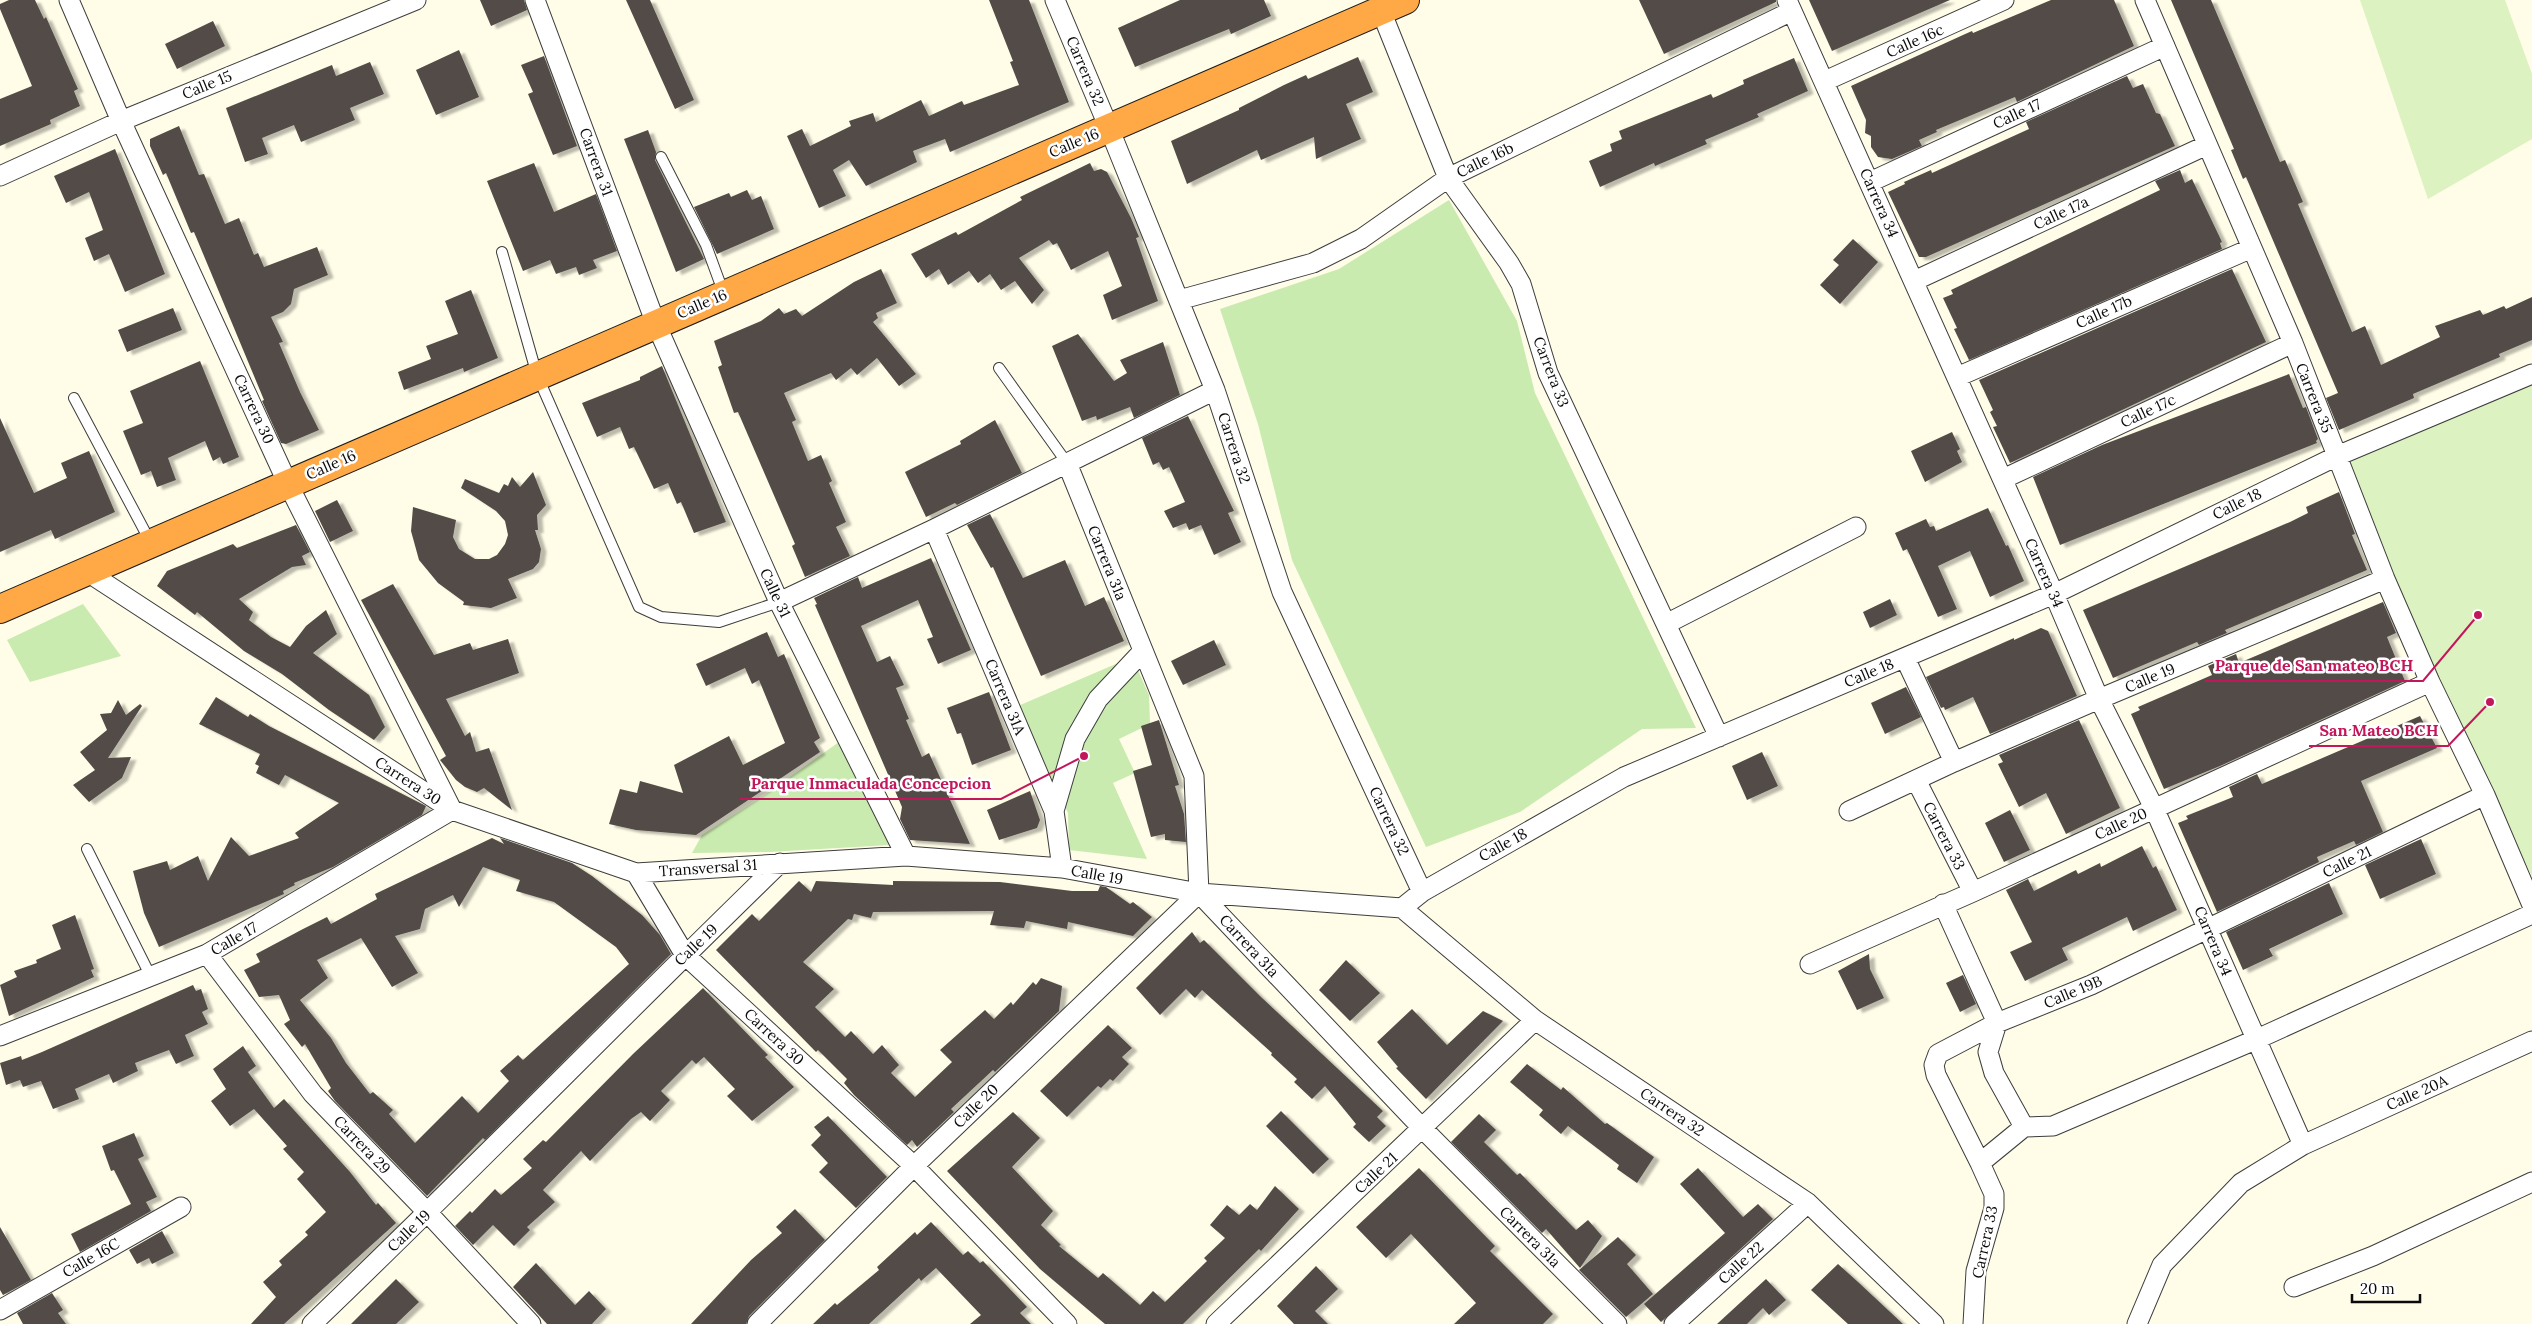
<svg xmlns="http://www.w3.org/2000/svg" width="2532" height="1324" font-family="Lora,serif">
  <style>
    .green { fill: #caebaf }
    .pitch { fill: #ddf2c1 }
    .building { fill: #534c46; fill-rule: evenodd; filter: url(#shadow) }
    .lines { fill: none; stroke-linecap: round; stroke-linejoin: round }
    .lane-casing { stroke: #3d3d3d; stroke-width: 12 }
    .street-casing { stroke: #3d3d3d; stroke-width: 21 }
    .highway-casing { stroke: #1b1b1b; stroke-width: 30 }
    .lane { stroke: #fff; stroke-width: 10 }
    .street { stroke: #fff; stroke-width: 19 }
    .highway { stroke: #fea846; stroke-width: 28 }
    .labels { text-anchor: middle; stroke-width: 5; stroke-linejoin: round; paint-order: stroke }
    .street-label { font-size: 15px; fill: #0a0a0a; stroke: #fff }
    .leader { fill: none; stroke: #c2185b; stroke-width: 2 }
    .callout-dot { fill: #c2185b; stroke: #fff; stroke-width: 2 }
    .callout-label { font-size: 16px; text-anchor: middle; font-weight: bold; fill: #c2185b; stroke: #fff; stroke-width: 5; stroke-linejoin: round; paint-order: stroke }
  </style>
  <defs>
    <filter id="shadow"><feDropShadow dx="5.5" dy="3" stdDeviation="1" flood-color="#0004"/></filter>
  </defs>
  <rect width="100%" height="100%" fill="#fffce7"/>
  <path class="green" d="M1449 200 1517 321 1535 393 1696 728 1642 729 1520 812 1426 847 1292 560 1258 424 1220 309 1339 269Z
    M83 604 121 656 30 682 7 640Z
    M1132 657 1149 695 1150 724 1119 739 1135 773 1113 783 1147 859 1069 850 1068 813 1018 706Z
    M839 742 890 845 769 852 692 853 702 835 762 797Z"/>
  <path class="pitch" d="M2360 0H2505L2532 74V139L2428 199Z
    M2532 381V876C2462 740 2403 600 2345 459Z"/>
  <path class="building" d="M9 0H35L44 19 46 17 78 89 74 91 80 106 50 120 51 124 0 146V99L32 86 0 9V4Z
    M480 0H524L527 10 491 26Z
    M626 0H650L694 100 675 109Z
    M989 0H1029L1069 102 950 152 945 139 913 151 917 162 866 186 849 160 833 170 846 196 819 208 787 136 802 129 810 146 851 126 849 121 873 113 876 122 921 100 929 116 962 101 964 105 1019 85 1010 62 1013 61Z
    M1180 0H1264L1271 16 1231 34 1229 29 1135 67 1118 28Z
    M1639 0H1776V2L1664 54Z
    M1809 0H1950L1832 51Z
    M2051 0H2114L2134 46 2017 102 2015 97 1936 130 1937 132 1919 140 1922 146 1892 159 1878 157 1871 147V136L1865 133 1866 120 1851 86 1963 35 1972 31 1973 33Z
    M2171 0H2211L2280 162 2285 160 2303 202 2298 204 2352 332 2365 326 2381 365 2440 337 2435 326 2480 310 2483 315 2504 306 2506 309 2532 297V340L2499 354 2500 357 2413 394 2414 398 2339 430 2326 398 2338 393 2246 177 2243 179 2231 150 2234 149Z
    M213 21 225 46 177 69 165 44Z
    M459 50 479 97 436 115 416 70Z
    M544 56 577 146 553 155 528 94 533 92 521 65Z
    M1358 57 1373 92 1346 104 1361 139 1316 159 1314 137 1261 160 1257 150 1187 184 1171 141 1239 110V108L1284 85 1306 75 1308 79Z
    M1794 58 1808 91 1757 114 1759 117 1705 140 1707 144 1655 166 1654 163 1600 187 1589 161 1612 151 1610 144 1622 139 1619 131 1711 94 1713 98 1744 84 1743 80Z
    M370 62 384 94 350 108 355 120 301 142 294 125 262 138 268 154 245 162 226 108 332 65 336 76Z
    M2127 76 2133 88 2143 84 2156 113 2160 114 2175 146 1926 257H1919L1888 192 1905 184 1904 182 1931 170 1932 173 2029 129 2026 122Z
    M179 126 199 175 204 174 225 224 239 218 254 255 258 253 264 267 317 247 328 275 294 289 291 304 283 312 271 317 283 342 279 343 300 392 319 430 286 444 281 443 262 401 264 400 194 232 191 233 166 173 163 175 150 146V139Z
    M648 130 656 152 655 160 704 259 676 272 624 139Z
    M115 149 165 274 125 292 109 254 94 261 85 238 103 230 89 192 66 203 54 176Z
    M534 163 554 212 596 194 617 251 593 260 597 268 579 275 576 267 556 274 550 260 523 271 487 181Z
    M1090 163 1094 171 1101 169 1107 172 1131 218 1139 237 1136 238 1158 301 1112 320 1103 295 1122 286 1108 251 1071 270 1057 243 1053 245 1049 240 1019 258 1044 290 1032 304 1015 281 1001 290 990 274 978 283 969 271 948 285 939 269 926 278 911 254 956 232 958 235 1022 200 1020 197Z
    M2180 170 2185 183 2192 179 2222 242 2220 243 2222 249 1969 360 1954 329 1957 328 1943 298 1953 294 1951 290 2160 190 2155 181Z
    M747 190 752 200 761 196 774 229 717 254 694 207 729 193 731 197Z
    M1853 239 1878 262 1840 304 1820 285 1839 265 1833 260Z
    M881 269 897 303 876 313 878 318 873 322 916 374 899 386 877 358 857 375 851 368 836 380 831 373 784 393 796 420 792 422 808 461 821 455 832 481 829 483 846 522 836 527 850 556 805 577 792 546 795 544 738 412 734 413 718 367 722 365 714 341 761 321 779 308 784 314 796 309 802 316 854 282Z
    M2232 269 2266 342 2010 463 1993 427 1997 426 1990 412 1993 410 1979 380Z
    M471 290 498 358 464 372 463 368 404 390 398 372 431 359 426 346 458 334 445 301Z
    M173 308 182 330 127 352 118 330Z
    M1078 334 1114 381 1127 373 1120 360 1163 342 1180 395 1134 418 1130 407 1097 420 1096 416 1082 421 1052 346Z
    M200 361 239 457 223 464 220 457 213 461 205 441 168 458 176 480 157 487 151 471 141 475 123 431 143 423 130 391Z
    M662 366 726 522 694 533 681 502 677 504 668 483 654 489 634 447 629 449 620 427 597 437 582 403 640 380V377Z
    M2289 374 2303 408 2306 407 2318 439 2316 441 2317 443 2060 545 2033 477 2102 445Z
    M1188 416 1234 511 1228 513 1241 542 1214 555 1201 525 1189 530 1186 523 1173 528 1164 511 1185 502 1169 467 1163 470 1159 462 1153 465 1142 438Z
    M0 418 34 493 67 478 61 463 89 451 115 512 55 539 51 530 0 552Z
    M995 420 1022 473 957 505 955 503 926 517 905 472 961 444 960 441Z
    M1952 432 1960 449 1957 451 1962 462 1925 482 1911 451Z
    M533 472 546 505 537 515 538 530H535L541 549 539 562 533 569 508 579 517 598 491 608 463 605 464 602 438 583 419 560 411 531 413 507 456 520 453 537 459 549 475 559H489L497 555 505 544 508 535 505 521 496 511 461 488 465 479 499 493 504 484 508 486 512 477 520 487Z
    M2339 492 2355 534 2352 535 2367 570 2225 630 2227 633 2199 645 2197 642 2113 678 2083 610 2290 522 2308 513 2306 507Z
    M337 500 353 531 330 542 315 511Z
    M1988 508 2006 546 2008 545 2024 581 1990 597 1970 551 1938 566 1957 609 1938 617 1907 549 1903 551 1895 533 1926 519 1930 527 1934 526 1936 531Z
    M990 514 1023 578 1065 560 1085 606 1104 597 1124 641 1041 676 993 567 991 568 967 525Z
    M296 525 310 552 302 556 306 565 292 567 239 599 253 612 249 620 271 637 290 647 306 626 326 610 337 634 313 653 369 695 385 727 374 740 329 710 282 674 244 651 197 612 195 615 157 586 167 571 233 544 237 548Z
    M931 558 971 650 938 664 927 639 933 637 918 600 861 626 877 662 890 656 904 685 896 688 909 719 906 720 922 757 929 753 970 844 910 840 900 819 902 807 815 605 817 604 814 598 858 577 862 588Z
    M393 584 434 655 470 643 473 650 508 639 519 673 446 699 465 736 470 732 476 752 489 748 512 810 484 788 477 792 465 787 456 780 440 760 446 756 361 600Z
    M1890 599 1897 615 1870 628 1863 612Z
    M2383 602 2396 633 2387 637 2405 681 2220 766 2164 789 2131 714 2140 710 2138 707 2212 675 2208 666 2236 654 2239 663Z
    M2041 628 2048 631 2077 696 1990 734 1973 697 1945 710 1944 707 1941 708 1926 677 2014 638V640Z
    M767 632 778 657 784 654 820 738 814 742 820 752 696 835 636 830 609 824 620 789 637 793 640 781 683 793 674 765 729 736 743 765 785 743 759 680 752 684 745 668 706 686 696 664Z
    M1214 640 1226 665 1183 685 1171 661Z
    M1906 687 1921 717 1885 734 1871 703Z
    M989 692 1011 750 972 765 961 733 957 734 947 708Z
    M216 697 248 717 250 714 269 726 426 806 422 815 333 867 294 883 295 885 283 891 284 894 159 947 144 913 133 871 167 861 170 870 198 856 208 881 231 837 249 856 299 838 295 833 339 803 285 775 279 785 256 773 259 766 255 764 260 754 199 724Z
    M118 700 126 715 140 704 142 706 108 758 131 757 122 778 89 802 73 785 95 770 80 752 107 730 100 714 111 713Z
    M2420 716 2437 748 2361 781 2383 832 2356 845 2354 841 2317 857 2319 862 2217 912 2178 823 2188 819 2186 816 2233 797 2229 787 2257 774 2262 784Z
    M1159 720 1179 785 1175 786 1184 814 1186 842 1165 840V834L1151 837 1133 771 1152 765 1141 726Z
    M2079 720 2120 808 2066 834 2046 793 2019 807 1998 764 2003 762 1999 755Z
    M1762 752 1778 786 1747 800 1732 766Z
    M1030 791 1040 820 1037 828 999 840 987 810Z
    M2010 810 2030 850 2004 862 1985 823Z
    M492 838 504 844 500 838 572 863 592 876 642 915 660 935 671 954 485 1140 483 1138 427 1196 335 1101 328 1091 331 1088 305 1044 302 1047 284 1024 290 1020 279 995 259 997 244 970 260 962 256 954 303 929 327 917 331 924 377 899 375 894ZM483 867 520 880 516 891 554 902 616 947 629 964 523 1060 518 1055 500 1071 509 1081 478 1113 462 1096 415 1143 389 1114 393 1110 373 1092 370 1094 346 1063 331 1038 300 1000 328 978 317 960 361 938 392 987 418 973 395 936 420 929 425 909 453 895 459 907Z
    M2421 839 2436 874 2380 899 2365 865Z
    M2142 846 2153 868 2156 866 2177 910 2133 931 2127 917 2062 948 2068 960 2025 981 2010 952 2032 942 2006 890 2028 879 2034 891 2076 870 2078 874 2100 863 2101 867Z
    M799 881 811 892 816 881 893 885V881L1000 882 1072 891H1098L1100 886 1106 887 1130 904 1133 902 1152 917 1133 936 1068 922 1067 929 1026 921 1024 928 990 925 994 911 873 912 871 918 854 914 852 920 848 919 803 962 834 989 815 1007 845 1037 851 1031 873 1054 882 1045 899 1065 891 1073 915 1097 952 1062 940 1050 985 1010 994 1019 1011 1002 1013 1005 1033 982 1036 985 1041 978 1062 986 1059 1011 995 1072 993 1070 951 1109 954 1112 917 1147 912 1140 907 1145 854 1095 844 1083 847 1079 818 1050 816 1052 716 950 752 914 759 921Z
    M2329 883 2343 914 2269 949 2273 956 2243 970 2226 932Z
    M75 915 94 969 91 970 94 977 9 1016 0 985 17 977 14 971 37 963 36 960 61 949 52 925Z
    M1192 932 1200 943 1204 940 1261 997 1383 1111 1377 1117 1386 1126 1369 1142 1353 1127 1356 1124 1325 1086 1312 1099 1294 1082 1297 1079 1271 1055 1272 1053 1202 990 1195 998 1186 989 1160 1015 1136 988Z
    M1869 954 1870 969 1884 998 1857 1010 1838 971Z
    M1346 960 1380 993 1350 1021 1319 990Z
    M1963 975 1976 1004 1960 1012 1946 983Z
    M193 985 196 991 201 989 208 1009 202 1012 208 1024 185 1035 194 1056 176 1064 169 1050 135 1063 138 1071 113 1083 109 1074 75 1089 79 1099 53 1109 41 1081 23 1087 20 1080 6 1085 0 1063 21 1056 22 1060 42 1052Z
    M703 988 768 1055 765 1057 794 1087 752 1121 727 1096 735 1089 704 1057 696 1064 692 1060 661 1091 670 1100 650 1121 641 1112 631 1119 590 1161 581 1151 543 1190 555 1202 527 1227 530 1230 514 1246 493 1225 473 1245 455 1226 470 1211 472 1213 495 1189 501 1195 532 1168 523 1159 543 1140 546 1142 633 1054Z
    M1412 1009 1447 1045 1483 1011 1503 1021 1426 1099 1396 1068 1398 1067 1377 1042Z
    M1108 1025 1132 1048 1122 1057 1129 1064 1113 1081 1110 1079 1101 1088 1098 1086 1067 1117 1040 1091Z
    M243 1046 256 1066 248 1072 274 1108 284 1099 350 1172 376 1205 378 1203 396 1223 284 1324H251L276 1297 263 1282 282 1265 279 1261 308 1235 305 1232 326 1212 297 1179 304 1172 283 1149 287 1146 254 1109 230 1126 211 1101 226 1089 213 1069Z
    M1527 1064 1561 1090 1563 1087 1605 1124 1607 1123 1654 1157 1637 1183 1617 1169 1619 1165 1568 1126 1561 1134 1539 1115 1543 1110 1510 1082Z
    M1281 1111 1329 1159 1313 1174 1266 1126Z
    M1013 1112 1040 1138 1012 1167 1053 1211 1041 1225 1061 1245 1059 1246 1098 1278 1103 1273 1140 1305 1153 1291 1165 1302 1207 1261 1204 1258 1225 1238 1210 1225 1227 1205 1239 1215 1250 1204 1257 1210 1275 1186 1299 1209 1261 1251 1259 1249 1183 1324H1105L1040 1269 947 1171Z
    M1479 1114 1496 1130 1484 1142 1517 1175 1520 1173 1576 1230 1588 1220 1602 1236 1580 1268 1546 1229 1542 1233 1451 1142Z
    M828 1116 887 1177 856 1208 819 1172 828 1163 811 1145 821 1135 814 1127Z
    M134 1133 144 1156 138 1159 157 1197 146 1202 151 1211 80 1252 71 1234 131 1204 114 1170 111 1171 102 1146Z
    M1419 1168 1495 1246 1490 1251 1553 1314 1543 1324H1454L1476 1303 1411 1234 1386 1258 1356 1227Z
    M1698 1168 1743 1217 1758 1204 1773 1219 1661 1322 1644 1304 1725 1233 1680 1184Z
    M795 1209 825 1240 749 1316 746 1324H691L751 1260 782 1233 776 1227Z
    M931 1222 963 1255 968 1251 980 1263 983 1261 1027 1307 1020 1313 1031 1324H970L981 1315 936 1268 921 1281 919 1278 869 1324H813L835 1303 837 1305 879 1270 877 1267 915 1232 917 1235Z
    M0 1227 31 1280 3 1295 0 1290Z
    M162 1231 174 1253 152 1264 149 1258 137 1264 129 1250Z
    M1618 1237 1636 1255 1627 1264 1653 1294 1626 1317 1579 1270Z
    M536 1263 575 1305 589 1291 606 1309 592 1324H547L513 1287Z
    M1838 1264 1858 1282 1903 1324H1848L1811 1290Z
    M1316 1266 1338 1289 1315 1311 1328 1324H1294L1277 1306Z
    M396 1279 419 1302 396 1324H351Z
    M1766 1279 1786 1300 1769 1315 1763 1308 1747 1324H1717Z
    M52 1293 63 1310 58 1313 66 1324H23L17 1313Z"/>
  <g class="lines">
    <g class="lane-casing">
      <path id="lane" d="M661 157 706 245 724 294
        M502 252 537 375 639 607 661 617 719 622 779 602
        M999 368 1067 463
        M74 398 151 543
        M87 849 151 977"/>
    </g>
    <g class="street-casing">
      <path id="street" d="M535 0 656 324 779 602 906 856
        M1055 0 1109 128 1215 390 1282 592 1422 892
        M1787 0 2054 594 2099 699 2154 808 2303 1145
        M2145 0 2293 343 2385 579 2430 682 2485 795 2532 905
        M1381 11 1448 178 1509 263 1521 284 1548 373 1719 737
        M1825 81 2004 0
        M0 176 121 121 416 0
        M1870 182 2165 46
        M1914 281 2207 145
        M1179 300 1313 263 1361 239 1448 178 1792 11
        M1957 377 2252 248
        M1067 463 1194 776 1199 893 1423 1129 1617 1324
        M2003 479 2293 343
        M934 529 1054 811 1062 868
        M86 571 452 810 636 873 685 955 914 1166 1067 1324
        M779 602 934 529 1215 390
        M1666 624 1856 527
        M1905 658 1954 762
        M1916 780 1973 892
        M1054 811 1075 739 1098 699 1143 651
        M1849 811 1954 762 2099 699 2385 579
        M636 873 906 856 1062 868 1199 893 1402 908 1422 892 1624 777 2054 594 2337 456 2532 374
        M1943 904 1997 1023 1988 1052 1994 1073 2024 1127 1980 1163 1994 1194V1208L1976 1271 1973 1324
        M1402 908 1535 1020 1808 1203 1934 1324
        M207 954 313 1094 428 1213 531 1324
        M1810 964 1973 892 2430 682
        M0 1036 207 954 452 810 288 484 121 121 69 0
        M2024 1127 2053 1126 2255 1040 2532 914
        M1980 1163 1936 1075 1934 1065 1938 1054 1997 1023 2091 985 2485 795
        M2294 1287 2373 1256 2532 1182
        M0 1310 181 1207
        M312 1324C470 1173 623 1015 780 863
        M757 1324 914 1166 1199 893
        M1216 1324 1535 1020
        M1674 1324 1808 1203
        M2137 1324 2162 1265 2241 1183 2303 1145 2532 1041"/>
    </g>
    <g class="highway-casing">
      <path id="highway" d="M0 609 1405 0"/>
    </g>
    <use href="#lane" class="lane"/>
    <use href="#street" class="street"/>
    <use href="#highway" class="highway"/>
  </g>
  <g class="labels">
    <g class="street-label">
      <text transform="translate(1915 41) rotate(-24)" y="5">Calle 16c</text>
      <text transform="translate(1085 71) rotate(67)" y="5">Carrera 32</text>
      <text transform="translate(207 85) rotate(-22)" y="5">Calle 15</text>
      <text transform="translate(2017 114) rotate(-25)" y="5">Calle 17</text>
      <text transform="translate(1074 143) rotate(-23)" y="5">Calle 16</text>
      <text transform="translate(1485 160) rotate(-26)" y="5">Calle 16b</text>
      <text transform="translate(596 162) rotate(70)" y="5">Carrera 31</text>
      <text transform="translate(1879 203) rotate(66)" y="5">Carrera 34</text>
      <text transform="translate(2061 213) rotate(-25)" y="5">Calle 17a</text>
      <text transform="translate(702 304) rotate(-23)" y="5">Calle 16</text>
      <text transform="translate(2104 312) rotate(-24)" y="5">Calle 17b</text>
      <text transform="translate(1551 372) rotate(69)" y="5">Carrera 33</text>
      <text transform="translate(2314 398) rotate(68)" y="5">Carrera 35</text>
      <text transform="translate(254 409) rotate(65)" y="5">Carrera 30</text>
      <text transform="translate(2148 411) rotate(-25)" y="5">Calle 17c</text>
      <text transform="translate(1234 448) rotate(72)" y="5">Carrera 32</text>
      <text transform="translate(331 465) rotate(-24)" y="5">Calle 16</text>
      <text transform="translate(2237 504) rotate(-26)" y="5">Calle 18</text>
      <text transform="translate(1107 563) rotate(68)" y="5">Carrera 31a</text>
      <text transform="translate(2044 573) rotate(66)" y="5">Carrera 34</text>
      <text transform="translate(775 593) rotate(65)" y="5">Calle 31</text>
      <text transform="translate(1869 673) rotate(-23)" y="5">Calle 18</text>
      <text transform="translate(2150 678) rotate(-23)" y="5">Calle 19</text>
      <text transform="translate(1005 697) rotate(67)" y="5">Carrera 31A</text>
      <text transform="translate(408 781) rotate(33)" y="5">Carrera 30</text>
      <text transform="translate(1389 821) rotate(65)" y="5">Carrera 32</text>
      <text transform="translate(2121 824) rotate(-25)" y="5">Calle 20</text>
      <text transform="translate(1944 836) rotate(63)" y="5">Carrera 33</text>
      <text transform="translate(1503 845) rotate(-29)" y="5">Calle 18</text>
      <text transform="translate(2347 862) rotate(-26)" y="5">Calle 21</text>
      <text transform="translate(708 868) rotate(-4)" y="5">Transversal 31</text>
      <text transform="translate(1097 875) rotate(10)" y="5">Calle 19</text>
      <text transform="translate(234 939) rotate(-30)" y="5">Calle 17</text>
      <text transform="translate(2213 941) rotate(67)" y="5">Carrera 34</text>
      <text transform="translate(696 945) rotate(-44)" y="5">Calle 19</text>
      <text transform="translate(1249 946) rotate(47)" y="5">Carrera 31a</text>
      <text transform="translate(2073 992) rotate(-23)" y="5">Calle 19B</text>
      <text transform="translate(774 1037) rotate(43)" y="5">Carrera 30</text>
      <text transform="translate(2417 1093) rotate(-24)" y="5">Calle 20A</text>
      <text transform="translate(976 1106) rotate(-44)" y="5">Calle 20</text>
      <text transform="translate(1672 1112) rotate(34)" y="5">Carrera 32</text>
      <text transform="translate(362 1145) rotate(46)" y="5">Carrera 29</text>
      <text transform="translate(1376 1173) rotate(-43)" y="5">Calle 21</text>
      <text transform="translate(409 1231) rotate(-44)" y="5">Calle 19</text>
      <text transform="translate(1530 1237) rotate(45)" y="5">Carrera 31a</text>
      <text transform="translate(1985 1242) rotate(-78)" y="5">Carrera 33</text>
      <text transform="translate(91 1258) rotate(-30)" y="5">Calle 16C</text>
      <text transform="translate(1741 1263) rotate(-42)" y="5">Calle 22</text>
    </g>
  </g>
  <path class="leader" d="M2478 615L2423 681H2205M2490 702L2448 746H2309M1084 756L1001 799H740"/>
  <g class="callout-dot">
    <circle cx="2478" cy="615" r="5"/>
    <circle cx="2490" cy="702" r="5"/>
    <circle cx="1084" cy="756" r="5"/>
  </g>
  <g class="callout-label">
    <text x="2314" y="671">Parque de San mateo BCH</text>
    <text x="2379" y="736">San Mateo BCH</text>
    <text x="871" y="789">Parque Inmaculada Concepcion</text>
  </g>
  <path d="M2352 1294v8h68v-8" fill="none" stroke="#0a0a0a" stroke-width="2.5"/>
  <text x="2360" y="1294" font-size="15" fill="#0a0a0a" stroke="#ffffff" stroke-width="4" paint-order="stroke">20 m</text>
</svg>
